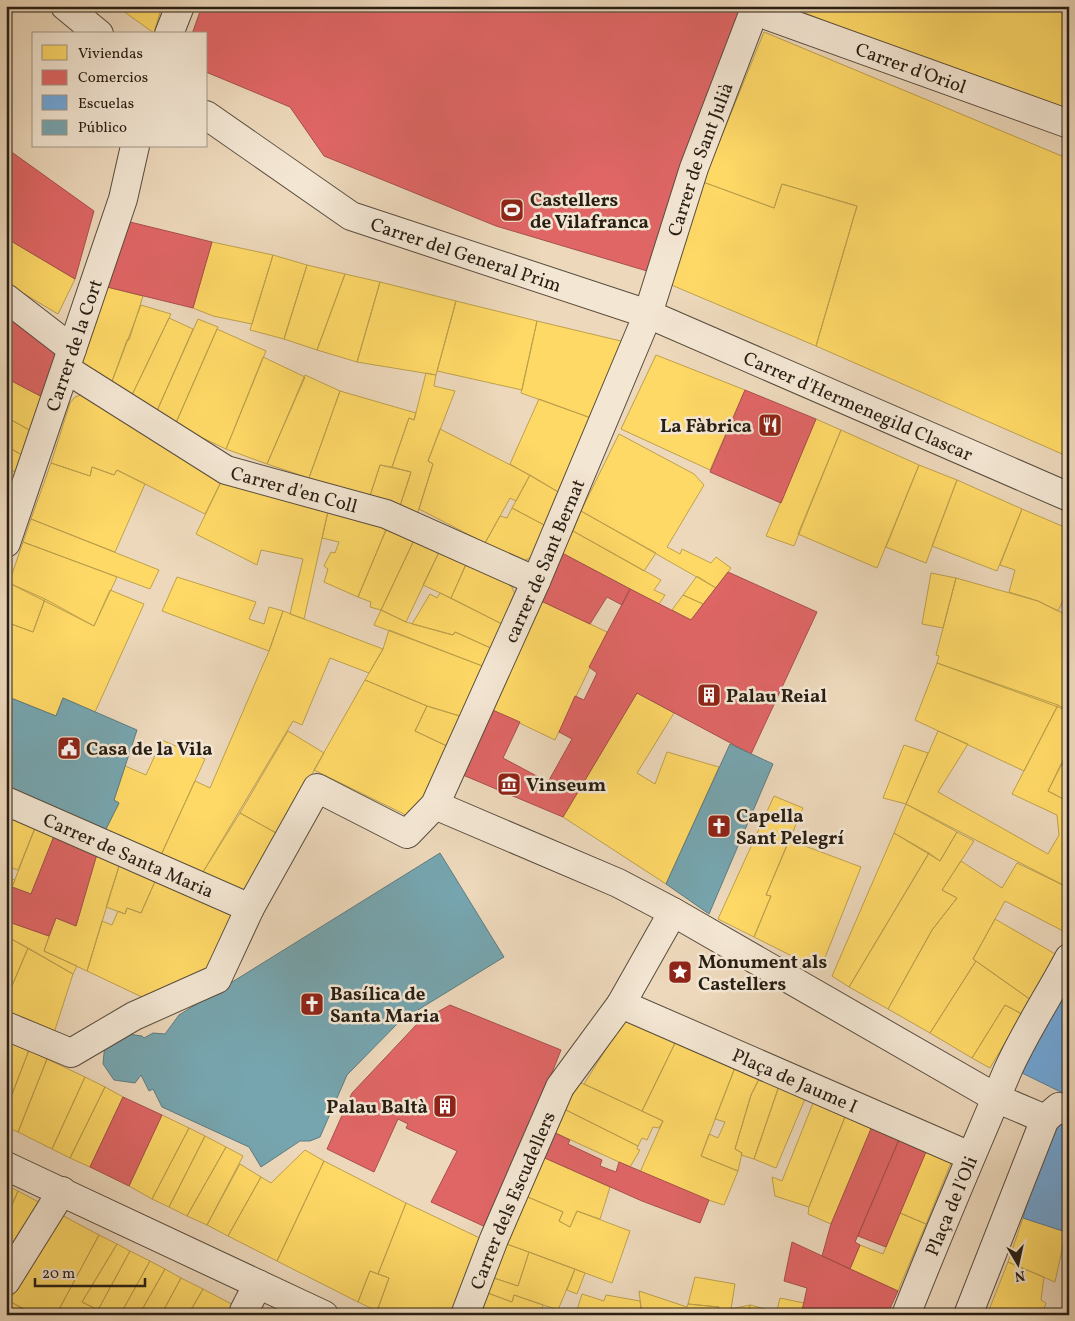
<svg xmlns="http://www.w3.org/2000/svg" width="1075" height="1321" font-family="Vollkorn,serif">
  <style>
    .homes { fill: #ffd966; stroke: #bea14d }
    .shops { fill: #e06666; stroke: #a8504d }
    .schools { fill: #6fa8dc; stroke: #597fa0 }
    .public { fill: #76a5af; stroke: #5e7c80 }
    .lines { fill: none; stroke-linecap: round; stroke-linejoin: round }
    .minor-casing { stroke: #584c3d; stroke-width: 30 }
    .minor { stroke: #f3e6d3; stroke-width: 28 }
    .labels { text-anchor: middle; stroke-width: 5; stroke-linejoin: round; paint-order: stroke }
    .street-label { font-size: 19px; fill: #271e13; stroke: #f3e6d3 }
    .poi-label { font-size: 19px; font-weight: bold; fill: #271e13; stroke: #f3e6d3; text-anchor: start }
  </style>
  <rect width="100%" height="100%" fill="#edd8bb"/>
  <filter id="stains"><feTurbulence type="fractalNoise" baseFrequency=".004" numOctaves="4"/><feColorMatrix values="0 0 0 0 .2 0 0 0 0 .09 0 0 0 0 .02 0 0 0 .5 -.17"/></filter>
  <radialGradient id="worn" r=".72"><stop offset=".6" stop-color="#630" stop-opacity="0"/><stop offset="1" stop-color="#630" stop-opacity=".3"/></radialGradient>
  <path class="homes" d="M116 6H162L154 33Z
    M794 6H1069V118L795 9Z
    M764 32 1069 159V457L816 346 857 206 782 184 774 208 703 182Z
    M703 182 774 208 782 184 857 206 816 346 669 284Z
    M11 241 75 279 58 314 6 283V245Z
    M212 242 273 255 252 324 213 316 193 308Z
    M273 255 307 265 284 339 250 330Z
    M307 265 345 274 317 350 284 339Z
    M345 274 380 282 357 362 317 350Z
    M380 282 456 301 436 375 357 362Z
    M107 287 143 296 129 340H127L111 384 79 363Z
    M456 301 537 321 522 390 437 371Z
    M141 305 171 314 131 397 111 384Z
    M169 318 193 329 156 413 131 397Z
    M198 319 218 327 175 425 156 413Z
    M537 321 625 342 591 418 521 393Z
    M217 329 266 351 226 449 175 425Z
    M656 355 745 390 710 470 621 429Z
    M263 357 305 377 267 464 226 449Z
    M426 373 436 375 434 386 455 391 428 461 433 464 417 515 399 509 411 472 392 467 409 418 414 420Z
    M305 375 340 391 309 478 267 464Z
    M6 378 46 399 33 432 6 417Z
    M340 391 416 413 414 420 409 418 392 467 380 465 369 499 309 478Z
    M84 394 221 482 205 514 117 470 114 475 92 467 90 476 51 463 70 403 75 397Z
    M539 399 591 418 560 493 510 464Z
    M6 417 33 432 24 456 6 446Z
    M816 419 841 430 794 546 766 536Z
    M440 429 530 475 516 501 510 498 485 543 419 509 433 464 428 461Z
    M841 430 919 465 877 568 798 534Z
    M619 434 694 474 704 485 667 547 680 554 682 549 711 563 716 557 731 568 716 588 581 511Z
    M6 446 24 456 18 473 6 468Z
    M51 463 90 476 92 467 114 475 117 470 145 484 115 552 31 519Z
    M380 465 411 472 399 509 369 499Z
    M919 465 957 480 926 563 886 547Z
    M6 468 18 473 12 492 6 489Z
    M530 475 560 493 546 526 512 508Z
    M957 480 1022 509 997 571 932 546Z
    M221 482 329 507 304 619 290 614 303 559 261 550 257 565 196 534Z
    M329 507 388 525 358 597 324 582 328 569 324 566 331 552 335 553 339 542 322 538Z
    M512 508 546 526 533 556 522 562 485 543 500 516 507 518Z
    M1022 509 1069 529V588L1058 611 1038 601 1009 592 1015 570 1000 565Z
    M581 511 656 553 644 571 573 531Z
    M31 519 159 570 150 589 23 542Z
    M388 525 415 538 381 610 370 607 371 602 358 597Z
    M573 531 661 580 654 590 665 595 659 604 562 553Z
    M415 538 440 550 406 622 381 610Z
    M23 542 117 577 94 626 9 583Z
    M440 550 467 562 451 598 423 585Z
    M467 562 511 585 516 597 504 625 451 598Z
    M931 573 956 578 943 628 922 624Z
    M697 576 716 588 703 604 683 595Z
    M177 577 256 602 249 619 264 624 269 607 283 611 269 651 162 611Z
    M956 578 1038 601 1069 616V711L937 663 939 656 936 655Z
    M9 583 45 599 33 632 6 622V591Z
    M110 590 144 604 95 712 63 698 56 716 6 696V622L33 632 45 599 94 626Z
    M440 593 504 625 493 649 455 632 453 635 412 624 430 594 437 598Z
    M683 595 703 604 691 620 672 610Z
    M539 600 607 632 555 740 488 708Z
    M381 610 406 622 453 635 455 632 493 649 485 667 374 625Z
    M283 611 383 649 369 673 330 658 302 725 293 721 203 872 161 855 195 781 210 788 269 651Z
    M389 630 485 667 463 717 427 706 365 680 383 649Z
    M937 663 1058 705 1024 771 915 720Z
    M365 680 427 706 415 731 449 747 414 819 314 770Z
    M637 693 674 713 637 773 655 784 667 752 719 767 666 884 563 817Z
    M1058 705 1069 711V750L1048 791 1069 802 1067 887 906 804 938 731 968 744 938 792 1048 854 1059 835 1057 815 1012 794Z
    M427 706 463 717 449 747 415 731Z
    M288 731 324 753 278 834 240 813Z
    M162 740 205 759 161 855 104 833 119 803 114 800 125 766 146 775Z
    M904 745 928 753 906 804 883 798Z
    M1069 750V769L1061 764Z
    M1061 764 1069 769V802L1048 791Z
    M774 796 803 808 766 895 771 896 754 937 718 919Z
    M906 804 957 832 940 861 894 833Z
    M240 813 278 834 245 894 203 872Z
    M6 817 35 828 18 870 6 866Z
    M35 828 54 836 31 894 12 887Z
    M957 832 974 841 942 890 957 898 932 930 888 1009 849 987 929 853 940 861Z
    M894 833 929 853 849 987 832 976Z
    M789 840 861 867 820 970 754 937 771 896 766 895Z
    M97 854 120 863 87 971 44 951 56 918 76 926Z
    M961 861 1002 888 1017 863 1067 887 1069 884V934L1005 901 973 959 976 961 930 1033 888 1009 932 930 957 898 942 890Z
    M120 863 157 877 141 913 127 908 125 914 106 907Z
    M6 877 15 880 6 901Z
    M157 877 238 913 212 966 142 997 87 971 102 921 112 925 118 911 125 914 127 908 141 913Z
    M995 919 1057 955 1031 1000 973 959Z
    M6 921 49 936 44 951 77 966 73 974 6 936Z
    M6 936 28 948 6 1000Z
    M28 948 73 974 52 1039 6 1022V1000Z
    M976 961 1031 1000 1022 1014 1005 1005 972 1058 930 1033Z
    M1005 1005 1022 1014 990 1068 972 1058Z
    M626 1017 677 1039 642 1111 584 1084Z
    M677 1039 736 1065 701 1156 738 1171 724 1205 695 1196 640 1172 663 1121 642 1111Z
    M12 1043 29 1050 6 1110V1056Z
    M29 1050 47 1059 18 1132 6 1127V1110Z
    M47 1059 85 1077 52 1149 18 1132Z
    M736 1065 761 1075 751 1095 735 1149 742 1153 738 1171 701 1156 709 1134 718 1138 725 1122 715 1119Z
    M761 1075 780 1083 754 1159 741 1155 742 1153 735 1149 751 1095Z
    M85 1077 105 1087 70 1158 52 1149Z
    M572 1080 584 1084 663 1121 659 1128 653 1127 647 1140 642 1138 638 1146 560 1107Z
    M780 1083 807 1094 776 1168 754 1159Z
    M105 1087 123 1097 90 1167 70 1158Z
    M815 1098 847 1112 809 1207 775 1196 772 1177 782 1181Z
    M560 1107 638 1146 637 1149 640 1150 630 1167 549 1130Z
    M847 1112 873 1124 831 1224 808 1214 809 1207Z
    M162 1115 189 1128 152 1199 129 1186Z
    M189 1128 205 1136 169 1207 152 1199Z
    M205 1136 226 1147 187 1216 169 1207Z
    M226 1147 243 1156 207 1225 187 1216Z
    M928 1147 953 1158 926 1224 900 1213Z
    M305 1150 324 1161 277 1261 228 1236 261 1177 271 1183Z
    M538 1155 610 1187 600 1219 577 1211 570 1227 559 1221 563 1212 521 1194Z
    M324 1161 406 1203 378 1274 370 1271 358 1302 277 1261Z
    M240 1164 261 1177 228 1236 207 1225Z
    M6 1185 18 1191 6 1219Z
    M18 1191 48 1207 6 1268V1219Z
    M523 1195 563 1212 559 1221 570 1227 577 1211 630 1231 612 1283 504 1243Z
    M406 1203 484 1240 453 1315H384L377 1311 389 1278 378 1274Z
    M56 1212 99 1235 56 1315H35L9 1301 53 1224Z
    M900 1213 926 1224 898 1291 850 1269 860 1245 883 1254Z
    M1023 1218 1066 1232 1055 1282 1008 1262Z
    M99 1235 117 1244 82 1302 98 1310 96 1315H56Z
    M504 1243 529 1252 518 1286 491 1277Z
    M117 1244 130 1251 98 1310 82 1302Z
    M130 1251 150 1261 120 1315H104L98 1310Z
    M529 1252 575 1269 558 1310 514 1295 512 1302 485 1292 491 1277 518 1286Z
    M150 1261 165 1269 139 1315H120Z
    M1008 1262 1044 1277 1041 1300 1046 1303 1042 1315H1010L989 1310Z
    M165 1269 181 1278 161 1315H139Z
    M575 1269 585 1273 577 1294 567 1290Z
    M370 1271 389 1278 377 1311 358 1302Z
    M695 1277 735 1284 731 1309 750 1305 748 1315H717L719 1307 688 1304Z
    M181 1278 203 1289 188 1315H161Z
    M203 1289 239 1308 235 1315H188Z
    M639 1291 687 1307 688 1304 719 1307 717 1315H642Z
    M485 1292 512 1302 514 1295 543 1305 540 1315H476Z
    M582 1294 604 1301 606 1295 640 1301 642 1315H564L565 1309 576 1313Z
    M780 1298 804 1303 801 1315H776Z
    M9 1301 35 1315H6Z
    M750 1305 777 1312 776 1315H748Z"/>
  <path class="shops" d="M202 6H741L647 271 496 226 324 156 290 107 206 72V34H192Z
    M6 148 94 211 75 279 11 241 6 245Z
    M130 222 212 242 193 308 107 287Z
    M6 312 60 357 46 399 6 378Z
    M745 390 816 419 781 503 710 472Z
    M562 553 630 589 622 605 607 597 590 624 539 600Z
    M728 572 817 612 751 754 637 693 563 817 458 773 488 708 520 722 503 758 548 782 572 739 559 732 575 696 584 700 597 673 589 667 630 589 691 620Z
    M54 836 97 854 76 926 56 918 49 936 6 921V901L12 887 31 894Z
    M450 1005 561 1050 490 1229 431 1202 457 1151 406 1128 408 1124 398 1119 374 1172 327 1149 352 1093 418 1023Z
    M123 1097 162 1115 129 1186 90 1167Z
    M873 1124 901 1135 855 1242 860 1245 850 1269 822 1256 831 1224Z
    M549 1130 570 1140 568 1144 602 1160 600 1166 616 1172 619 1162 709 1200 700 1223 642 1201 538 1155Z
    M901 1135 928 1147 886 1247 858 1236Z
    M792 1242 898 1291 887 1315H801L807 1288 784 1281Z"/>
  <path class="schools" d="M1069 986V1096L1020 1072Z
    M1052 1118 1069 1126V1248L1063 1246 1066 1232 1023 1218Z"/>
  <path class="public" d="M6 696 56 716 63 698 137 730 114 800 119 803 104 833 6 793Z
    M730 744 773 764 709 914 666 884Z
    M440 853 504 957 400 1021 347 1075 320 1137 310 1141H300L261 1167 249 1147 162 1107 153 1089 149 1091 141 1075 135 1083 114 1080 103 1064 105 1043 121 1033 142 1036 144 1038 153 1033 165 1034 179 1015Z"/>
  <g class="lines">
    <g class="minor-casing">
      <g id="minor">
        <path d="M65 6 99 34"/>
        <path id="s1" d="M755 11 1069 124"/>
        <path d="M169 34 180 6"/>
        <path id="s2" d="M206 115 351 216 648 314 1069 497"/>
        <path d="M6 298 72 349"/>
        <path id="s3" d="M66 369 226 470 386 514 536 581"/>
        <path id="s4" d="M6 543 123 199 135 146"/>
        <path id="s5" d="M6 801 250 908"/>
        <path d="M435 805 618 883 673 912 998 1099 1045 1119 1059 1107 1069 1112"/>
        <path id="s6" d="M621 1004 970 1156"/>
        <path id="s7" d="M6 1026 71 1053 134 1016 217 979 250 908 317 788 407 834 435 805 536 581 648 314 694 168 756 6"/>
        <path d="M6 1166 324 1315"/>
        <path d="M6 1281 62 1191"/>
        <path d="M244 1311 258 1284"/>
        <path id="s8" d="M465 1315 494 1239 560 1087 621 1004 673 912"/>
        <path id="s9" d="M906 1315C938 1233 973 1153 1007 1072 1024 1033 1049 996 1069 958"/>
        <path d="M968 1315 1045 1119"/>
      </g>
    </g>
    <use href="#minor" class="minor"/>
  </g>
  <defs>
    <g id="stadium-square" transform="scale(1.25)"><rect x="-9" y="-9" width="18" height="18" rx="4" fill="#8f2418" stroke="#f3e6d3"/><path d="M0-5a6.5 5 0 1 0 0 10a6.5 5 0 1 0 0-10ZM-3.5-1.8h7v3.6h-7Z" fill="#fff"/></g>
    <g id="restaurant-square" transform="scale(1.25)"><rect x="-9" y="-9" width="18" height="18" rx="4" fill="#8f2418" stroke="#f3e6d3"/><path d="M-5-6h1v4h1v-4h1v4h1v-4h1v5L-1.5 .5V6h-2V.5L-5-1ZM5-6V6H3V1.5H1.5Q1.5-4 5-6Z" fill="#fff"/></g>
    <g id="building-square" transform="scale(1.25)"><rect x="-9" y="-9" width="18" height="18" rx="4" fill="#8f2418" stroke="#f3e6d3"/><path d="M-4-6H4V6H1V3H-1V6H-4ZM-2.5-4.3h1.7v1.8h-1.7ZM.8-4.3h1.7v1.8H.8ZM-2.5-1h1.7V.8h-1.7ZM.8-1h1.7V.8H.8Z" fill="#fff"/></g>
    <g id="civic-square" transform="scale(1.25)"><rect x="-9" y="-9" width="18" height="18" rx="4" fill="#8f2418" stroke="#f3e6d3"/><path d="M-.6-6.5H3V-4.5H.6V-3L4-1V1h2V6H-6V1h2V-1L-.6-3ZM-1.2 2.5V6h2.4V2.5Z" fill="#fff"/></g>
    <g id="museum-square" transform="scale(1.25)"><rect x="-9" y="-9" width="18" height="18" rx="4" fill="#8f2418" stroke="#f3e6d3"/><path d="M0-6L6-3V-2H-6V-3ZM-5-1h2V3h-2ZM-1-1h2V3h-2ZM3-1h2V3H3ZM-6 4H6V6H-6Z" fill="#fff"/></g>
    <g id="church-square" transform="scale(1.25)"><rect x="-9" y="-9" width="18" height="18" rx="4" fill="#8f2418" stroke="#f3e6d3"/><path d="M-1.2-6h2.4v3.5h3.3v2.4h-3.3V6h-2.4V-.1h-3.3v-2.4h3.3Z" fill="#fff"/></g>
    <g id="sight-square" transform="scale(1.25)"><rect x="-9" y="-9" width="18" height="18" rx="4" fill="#8f2418" stroke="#f3e6d3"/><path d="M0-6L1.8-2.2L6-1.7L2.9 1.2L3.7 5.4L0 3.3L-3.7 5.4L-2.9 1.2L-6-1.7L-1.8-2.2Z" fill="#fff"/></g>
  </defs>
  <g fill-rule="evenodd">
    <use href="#stadium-square" x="512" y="210"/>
    <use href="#restaurant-square" x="770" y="425"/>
    <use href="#building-square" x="709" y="695"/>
    <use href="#civic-square" x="69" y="748"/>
    <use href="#museum-square" x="509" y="784"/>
    <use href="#church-square" x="719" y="826"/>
    <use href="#sight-square" x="680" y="972"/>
    <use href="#church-square" x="312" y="1004"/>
    <use href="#building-square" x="445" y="1106"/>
  </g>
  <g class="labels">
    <g class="street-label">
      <text dy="7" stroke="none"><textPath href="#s1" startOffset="166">Carrer d'Oriol</textPath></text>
      <text dy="7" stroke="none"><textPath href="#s7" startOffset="1290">Carrer de Sant Julià</textPath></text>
      <text dy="7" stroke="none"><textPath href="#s2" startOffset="298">Carrer del General Prim</textPath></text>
      <text dy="7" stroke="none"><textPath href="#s4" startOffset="209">Carrer de la Cort</textPath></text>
      <text dy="7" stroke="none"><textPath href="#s2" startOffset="719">Carrer d'Hermenegild Clascar</textPath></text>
      <text dy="7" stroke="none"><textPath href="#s3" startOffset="260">Carrer d'en Coll</textPath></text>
      <text dy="7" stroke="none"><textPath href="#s7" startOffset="859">carrer de Sant Bernat</textPath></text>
      <text dy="7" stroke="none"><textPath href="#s5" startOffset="134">Carrer de Santa Maria</textPath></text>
      <text dy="7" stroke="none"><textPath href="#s6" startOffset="190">Plaça de Jaume I</textPath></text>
      <text dy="7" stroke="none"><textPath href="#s8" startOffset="124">Carrer dels Escudellers</textPath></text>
      <text dy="7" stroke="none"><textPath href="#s9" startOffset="118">Plaça de l'Oli</textPath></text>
    </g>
    <g class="poi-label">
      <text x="530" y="206">Castellers<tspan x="530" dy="22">de Vilafranca</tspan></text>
      <text x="752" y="432" text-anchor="end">La Fàbrica</text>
      <text x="726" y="702">Palau Reial</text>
      <text x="86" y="755">Casa de la Vila</text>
      <text x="526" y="791">Vinseum</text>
      <text x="736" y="822">Capella<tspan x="736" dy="22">Sant Pelegrí</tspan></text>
      <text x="698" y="968">Monument als<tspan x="698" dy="22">Castellers</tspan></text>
      <text x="330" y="1000">Basílica de<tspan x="330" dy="22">Santa Maria</tspan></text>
      <text x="428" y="1113" text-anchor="end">Palau Baltà</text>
    </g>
  </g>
  <rect width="1075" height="1321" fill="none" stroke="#edd8bb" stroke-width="25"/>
  <rect x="8" y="8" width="1060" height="1306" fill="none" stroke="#271e13" stroke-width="2.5"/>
  <rect x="12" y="12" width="1050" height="1296" fill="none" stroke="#271e13"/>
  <rect x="32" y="32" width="175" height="115" fill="#f3e6d3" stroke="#a19686"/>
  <rect x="42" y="45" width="25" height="15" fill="#ffd966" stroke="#a19686"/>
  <text x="78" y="58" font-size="15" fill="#271e13">Viviendas</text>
  <rect x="42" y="70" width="25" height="15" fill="#e06666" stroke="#a19686"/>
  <text x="78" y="82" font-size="15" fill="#271e13">Comercios</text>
  <rect x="42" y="95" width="25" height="15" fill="#6fa8dc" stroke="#a19686"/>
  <text x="78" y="108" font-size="15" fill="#271e13">Escuelas</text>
  <rect x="42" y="120" width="25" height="15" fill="#76a5af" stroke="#a19686"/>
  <text x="78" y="132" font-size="15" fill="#271e13">Público</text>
  <g transform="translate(1018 1264) rotate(171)" stroke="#f3e6d3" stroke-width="4" paint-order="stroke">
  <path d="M0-4L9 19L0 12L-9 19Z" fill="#271e13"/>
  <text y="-8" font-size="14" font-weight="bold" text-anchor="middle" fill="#271e13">N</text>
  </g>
  <path d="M35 1278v8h110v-8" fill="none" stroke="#271e13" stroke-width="2.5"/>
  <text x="42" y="1278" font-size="15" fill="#271e13" stroke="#f3e6d3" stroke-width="4" paint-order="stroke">20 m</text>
  <rect width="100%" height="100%" filter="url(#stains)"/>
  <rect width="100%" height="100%" fill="url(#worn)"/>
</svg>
